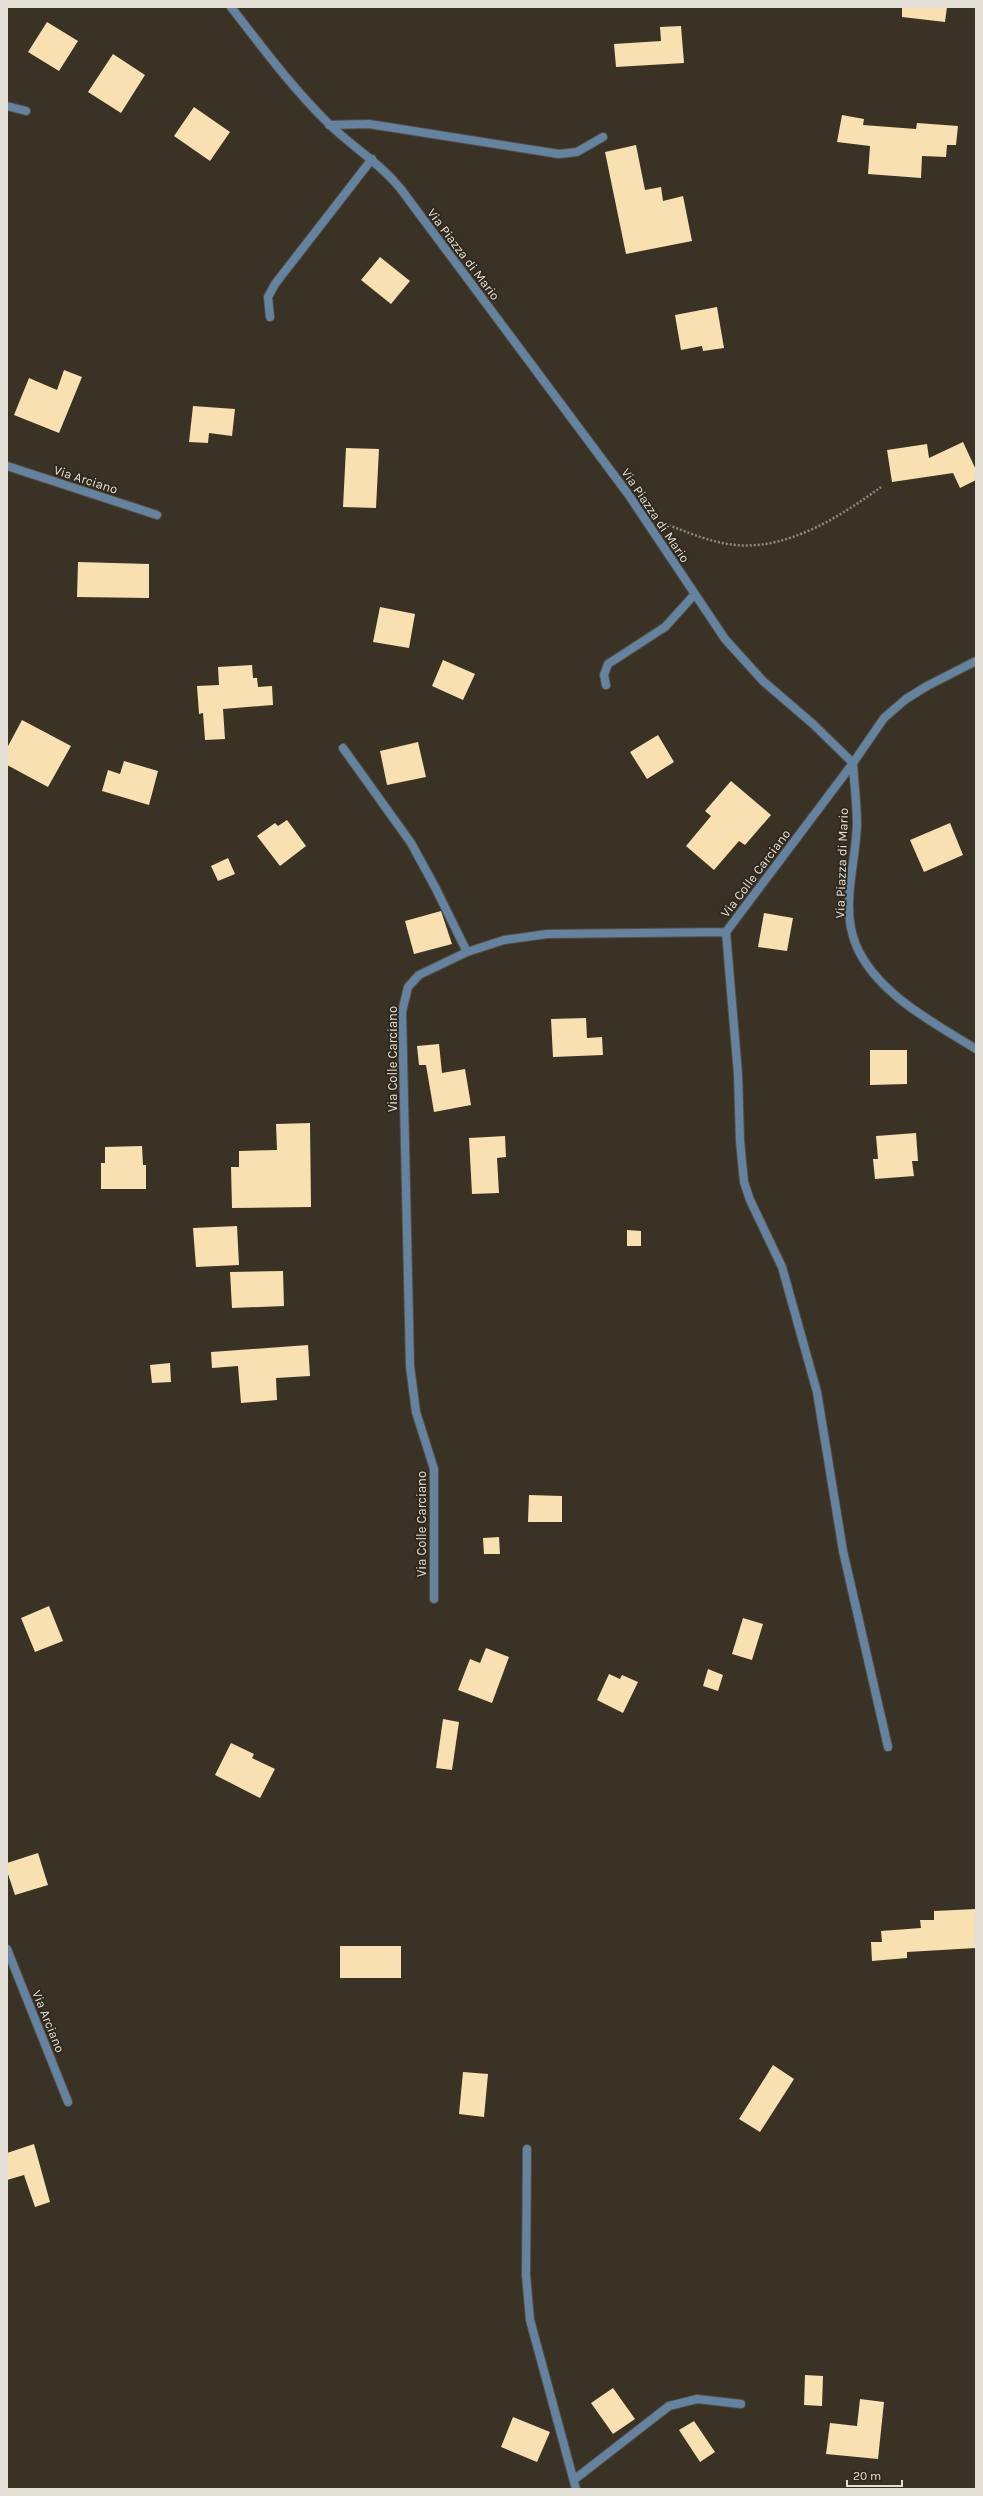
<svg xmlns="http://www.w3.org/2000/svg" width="983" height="2496" font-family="Karla,sans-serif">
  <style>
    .building { fill: #f8e0b0 }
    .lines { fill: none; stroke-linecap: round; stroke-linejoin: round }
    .street-casing { stroke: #554f41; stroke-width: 10 }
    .path { stroke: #8f897e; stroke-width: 2.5; stroke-dasharray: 2 2; stroke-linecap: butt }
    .street { stroke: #6483a1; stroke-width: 8 }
    .labels { text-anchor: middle; stroke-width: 4; stroke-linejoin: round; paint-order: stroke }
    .street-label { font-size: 13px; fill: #e3dfd6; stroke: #30291c }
  </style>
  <rect width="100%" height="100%" fill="#3a3325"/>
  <path class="building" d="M902 7H947L945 22 902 17Z
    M47 22 78 41 59 71 28 52Z
    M681 26 684 63 616 67 614 44 661 41 660 27Z
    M113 54 145 75 121 113 88 92Z
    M194 107 230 132 210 161 174 136Z
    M842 115 864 119 863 125 916 129 917 123 958 126 956 145H947L946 157 922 156 921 178 868 174 870 146 837 142Z
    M636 145 645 190 661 187 663 201 683 196 692 241 626 254 605 152Z
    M380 257 410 281 391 304 361 280Z
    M717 307 724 348 703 351 702 346 681 350 675 315Z
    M64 370 82 377 59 433 14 415 29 378 57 390Z
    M193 406 235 409 232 436 209 433 208 443 189 442Z
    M963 442 976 470V480L960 488 953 473 892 482 887 450 927 444 929 458Z
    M346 448 379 449 376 508 343 507Z
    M78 562 149 564V598L77 597Z
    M380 607 415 614 409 648 373 642Z
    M443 660 475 674 463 700 432 686Z
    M252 665 253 678H257L258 687 272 686 273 705 223 709 225 739 205 740 203 713 199 714 197 686 219 685 218 667Z
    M22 720 71 746 48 787 7 765V748Z
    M658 735 674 762 647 779 630 752Z
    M418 742 426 777 387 785 380 751Z
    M124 761 158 771 149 805 102 791 108 770 120 774Z
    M731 781 771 815 745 845 739 841 714 870 686 846 711 816 705 811Z
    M287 820 306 846 280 866 257 836 275 823 278 826Z
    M950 823 963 855 924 872 910 840Z
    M228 858 235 874 218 881 211 866Z
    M441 911 452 944 414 954 405 921Z
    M764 913 793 918 787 951 758 947Z
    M586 1018 587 1038 602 1037 603 1055 553 1057 551 1019Z
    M439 1044 442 1073 465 1069 471 1105 434 1112 426 1065H419L417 1046Z
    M870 1050H907V1084L870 1085Z
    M310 1123 311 1207 232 1208 231 1167H239V1151L277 1150 276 1124Z
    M916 1133 918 1161H912L914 1176 875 1179 873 1159H878L876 1136Z
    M505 1136 506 1157 497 1158 499 1193 472 1194 469 1138Z
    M142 1146 143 1165H146V1189H101V1163H105V1147Z
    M237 1226 239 1265 196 1267 193 1228Z
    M627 1230 641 1231V1246H627Z
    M283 1271 284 1306 232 1308 230 1272Z
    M308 1345 310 1376 276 1378 277 1400 241 1403 238 1366 212 1368 211 1352Z
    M170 1363 171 1382 152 1383 150 1365Z
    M529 1495 562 1496V1522H528Z
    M499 1537 500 1554H484L483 1538Z
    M49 1606 63 1641 35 1652 21 1618Z
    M743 1618 763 1624 752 1660 732 1654Z
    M486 1648 509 1657 492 1703 458 1690 470 1659 480 1663Z
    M708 1669 723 1675 718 1691 703 1686Z
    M609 1674 620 1679 622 1675 638 1682 623 1713 597 1700Z
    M443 1719 459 1722 452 1770 436 1768Z
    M231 1743 254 1754 252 1758 275 1769 260 1798 215 1775Z
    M38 1853 48 1885 15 1895 7 1871V1863Z
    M976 1909V1948L907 1952V1958L872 1961 871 1942H882L881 1931 921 1928 920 1920H934V1911Z
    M340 1946H401V1978H340Z
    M773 2065 794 2079 760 2132 739 2119Z
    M463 2072 488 2074 484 2117 459 2114Z
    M34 2144 50 2202 35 2207 24 2175 7 2180V2153Z
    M805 2375 823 2376 822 2406 804 2405Z
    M613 2388 635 2419 613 2434 591 2403Z
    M860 2399 884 2402 878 2459 826 2454 830 2423 857 2426Z
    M513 2417 550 2432 537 2462 501 2447Z
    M694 2421 715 2452 700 2462 679 2430Z"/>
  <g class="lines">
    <g class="street-casing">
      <path id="street" d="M231 7C262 47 293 89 329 124 352 147 379 162 400 188L628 494 725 639 763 681 813 724 853 763C854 783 857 804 857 824 856 864 840 906 856 945 876 993 934 1023 976 1049
        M7 106 26 111
        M329 125 369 124 559 154 577 152 603 137
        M270 317 268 297 275 284 372 159
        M7 466 157 515
        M606 685 604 675 608 664 665 627 694 595
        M343 748 411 843 435 887 467 952
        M726 932 738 1074 740 1141 744 1182 750 1200 782 1267 817 1392 843 1551 888 1747
        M434 1599V1469L416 1412 410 1366 402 1012 408 987 419 975 467 952 504 940 547 934 726 932 853 763 884 718 906 699 927 686 976 661
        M7 1949 68 2102
        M527 2149 526 2275 530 2320 576 2489
        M575 2479 669 2406 697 2399 741 2404"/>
    </g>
    <path class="path" d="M665 524C688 532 711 543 736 545 788 550 841 516 881 487"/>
    <use href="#street" class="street"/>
  </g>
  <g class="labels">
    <g class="street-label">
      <text transform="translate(464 254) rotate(53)" y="5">Via Piazza di Mario</text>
      <text transform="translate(86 479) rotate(18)" y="5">Via Arciano</text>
      <text transform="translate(656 515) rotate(56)" y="5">Via Piazza di Mario</text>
      <text transform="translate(841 863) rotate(-88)" y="5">Via Piazza di Mario</text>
      <text transform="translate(755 873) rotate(-53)" y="5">Via Colle Carciano</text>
      <text transform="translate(392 1059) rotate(-90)" y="5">Via Colle Carciano</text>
      <text transform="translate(421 1524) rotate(-90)" y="5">Via Colle Carciano</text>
      <text transform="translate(49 2021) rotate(68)" y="5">Via Arciano</text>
    </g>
  </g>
  <rect width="983" height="2496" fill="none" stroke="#e3dfd6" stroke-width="16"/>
  <path d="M847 2480v6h55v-6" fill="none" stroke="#e3dfd6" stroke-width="2"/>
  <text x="853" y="2480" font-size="12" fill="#e3dfd6" stroke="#30291c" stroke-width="3" paint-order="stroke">20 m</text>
</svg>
